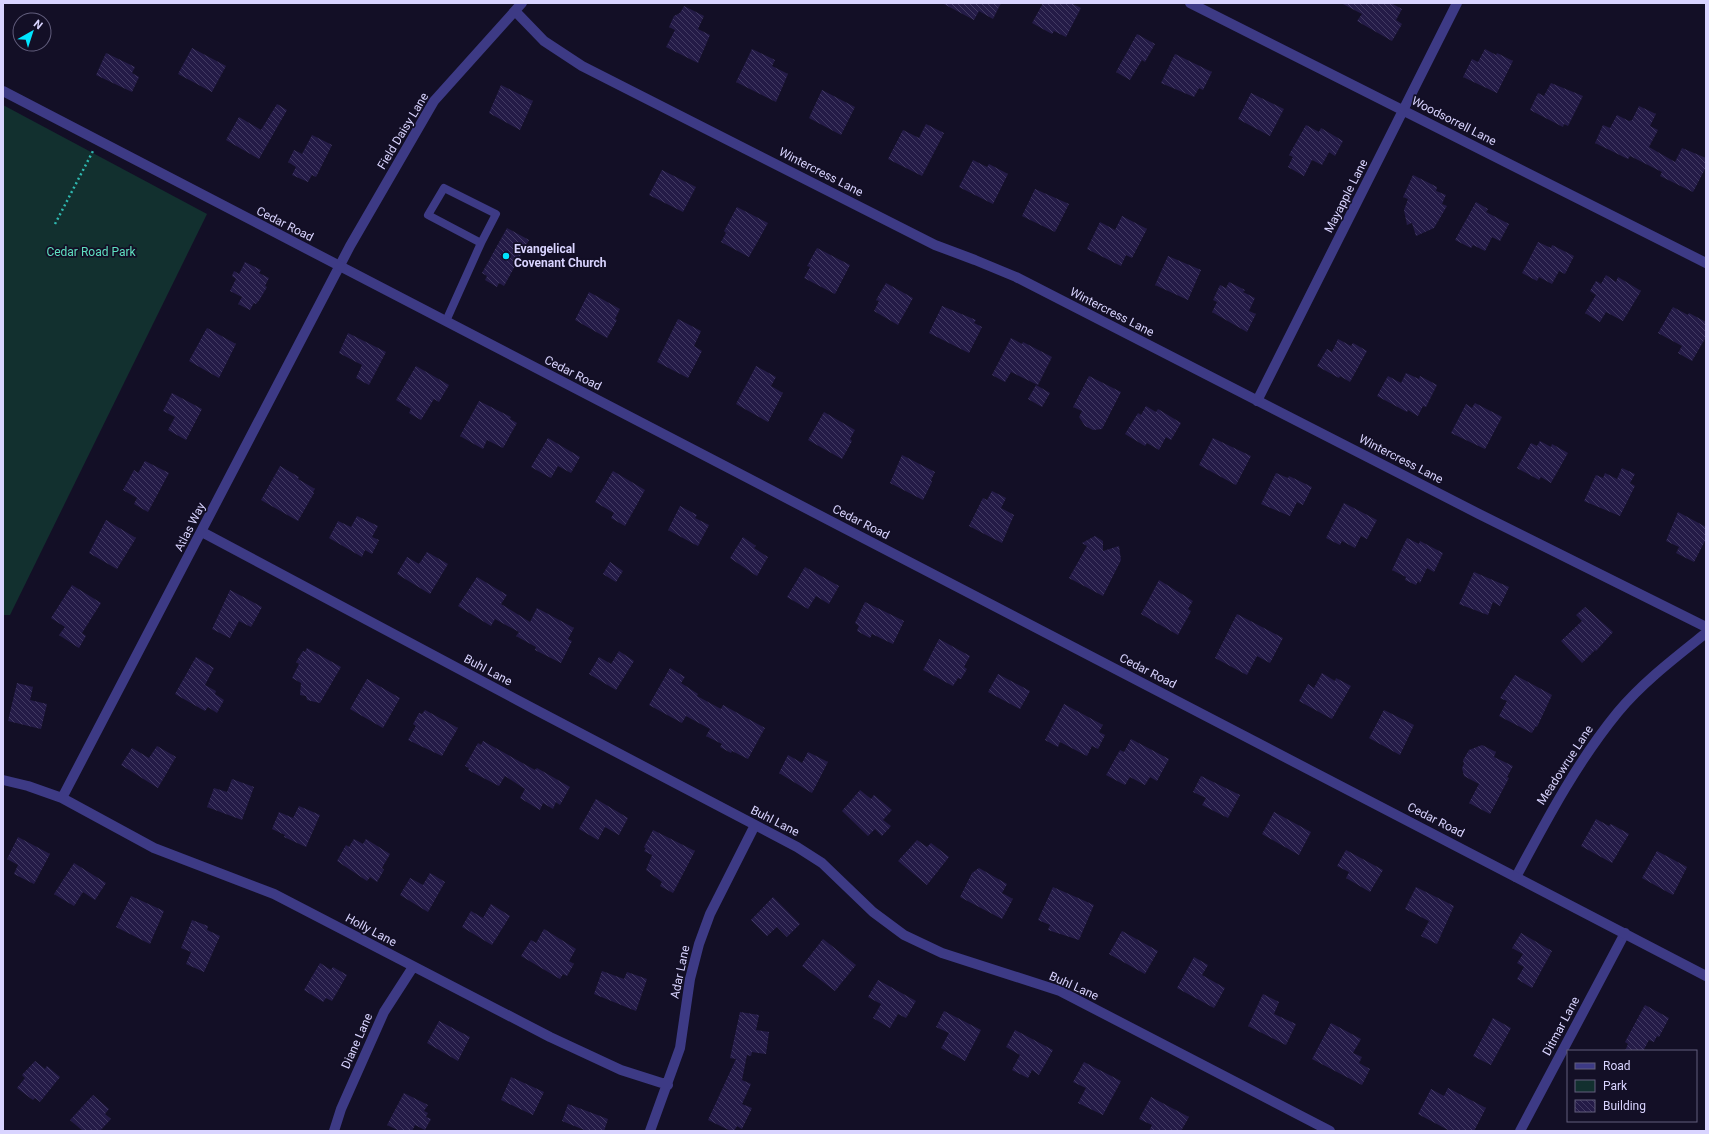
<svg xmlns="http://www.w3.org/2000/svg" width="1709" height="1134" font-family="Roboto,sans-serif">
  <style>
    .park { fill: #12302f }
    .building { fill: url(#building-back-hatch) }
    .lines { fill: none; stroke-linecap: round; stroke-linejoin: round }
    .path { stroke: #2fb8b0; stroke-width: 2.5; stroke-dasharray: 2 3; stroke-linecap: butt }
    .service { stroke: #3d3a85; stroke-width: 8 }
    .minor { stroke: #3d3a85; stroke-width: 10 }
    .tertiary { stroke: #3d3a85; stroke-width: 10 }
    .poi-dot { fill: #00e5ff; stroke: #130f26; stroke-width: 1.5 }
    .labels { text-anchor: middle; stroke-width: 3.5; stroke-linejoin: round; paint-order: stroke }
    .street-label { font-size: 12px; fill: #d9d4ff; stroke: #130f26 }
    .poi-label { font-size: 12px; font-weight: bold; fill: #d9d4ff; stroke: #130f26; text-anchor: start }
    .park-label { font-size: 12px; fill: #5fe0c0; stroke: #130f26 }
  </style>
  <defs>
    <pattern id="building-back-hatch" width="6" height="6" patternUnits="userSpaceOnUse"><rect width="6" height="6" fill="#241b47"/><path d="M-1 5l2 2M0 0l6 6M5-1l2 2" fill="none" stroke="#433b63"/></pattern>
  </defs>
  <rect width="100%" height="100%" fill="#130f26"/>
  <path class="park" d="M3 105 207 214 10 615H3Z"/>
  <path class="building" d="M942 3H1001L993 19 979 11 974 20Z
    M1043 3H1071L1081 8 1066 37 1054 31 1052 34 1032 23Z
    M1341 3H1391L1402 9 1396 20 1402 24 1392 41 1357 21 1362 14Z
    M684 6 704 16 698 29 710 35 698 63 666 47 675 30 669 27 674 16 680 13Z
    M1137 34 1155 44 1145 62 1142 60 1130 80 1116 72Z
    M192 48 226 66 212 92 178 74Z
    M752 49 775 60 772 66 788 74 776 102 736 82Z
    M1485 49 1496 55 1497 53 1513 61 1497 93 1463 77 1472 59 1478 62Z
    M106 53 135 67 132 73 139 77 132 92 96 75Z
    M1175 54 1212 72 1203 90 1199 88 1194 97 1161 83Z
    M1551 83 1583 96 1568 126 1564 124 1563 127 1530 110 1538 93 1544 96Z
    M501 85 533 101 520 130 489 113Z
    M822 90 855 107 841 135 809 118Z
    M1251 93 1284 109 1270 136 1238 119Z
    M277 104 287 110 259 159 226 140 239 117 261 130Z
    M1639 106 1656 114 1650 126 1658 130 1649 147 1675 162 1682 148 1706 158V167L1693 192 1660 176 1662 172 1630 156 1628 159 1595 143 1603 125 1610 128 1617 115 1629 121 1632 120Z
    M926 124 944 133 922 176 888 159 903 130 919 138Z
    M1306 125 1319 132 1321 128 1343 141 1335 156 1329 152 1322 165 1312 160 1304 176 1288 167 1293 157 1289 155Z
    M312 135 332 145 316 177 312 175 308 182 292 175 296 167 288 162 294 150 302 154Z
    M973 160 987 167 989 164 1008 174 993 204 959 187Z
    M662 170 696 187 683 212 649 195Z
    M1413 175 1437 187 1436 191 1446 195 1442 204 1447 206 1434 228 1416 236 1412 223 1407 225 1404 210 1408 199 1403 197Z
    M1035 189 1069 204 1055 232 1022 216Z
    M1476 202 1488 209 1486 212 1509 224 1500 241 1492 237 1485 251 1473 245 1471 248 1455 240Z
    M737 207 768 223 749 257 721 242 726 233 724 231Z
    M1122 216 1147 229 1132 258 1126 255 1121 266 1087 249 1100 222 1115 230Z
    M507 228 529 240 504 286 499 283 497 287 485 280 487 276 482 273Z
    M1538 242 1551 248 1552 245 1574 256 1565 274 1559 271 1552 284 1539 277 1537 281 1522 273Z
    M817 248 850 265 835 294 804 278 810 267 807 266Z
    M1168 256 1201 270 1188 300 1155 285Z
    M245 262 261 270 259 273 269 278 265 286 267 287 260 299 256 304 254 303 250 310 238 304 242 297 230 291 236 279 232 276 234 271 239 274Z
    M1606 275 1616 282 1618 277 1641 291 1623 321 1606 312 1600 322 1585 313 1596 295 1590 291 1596 281 1601 284Z
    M1229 282 1245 290 1243 292 1255 298 1249 311 1256 314 1247 332 1212 312 1217 302 1213 300 1220 285 1226 288Z
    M886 283 913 298 898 325 874 311 879 301 876 300Z
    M589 292 620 309 615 319 617 320 607 338 575 320Z
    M942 306 976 320 974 323 982 327 969 353 929 333Z
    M1673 307 1688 315 1689 313 1706 322V337L1692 361 1678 353 1682 346 1658 333Z
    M678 319 701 331 694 346 702 351 688 378 657 362Z
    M207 328 236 344 219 378 189 361Z
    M348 333 386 352 369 385 356 378 362 365 339 353Z
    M1011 338 1022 344 1023 342 1052 357 1038 385 1011 372 1005 382 992 375Z
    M1338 339 1351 346 1353 343 1367 351 1350 382 1340 376 1339 378 1317 366 1327 349 1332 352Z
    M416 366 449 385 439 402 434 399 421 420 409 413 411 409 396 400Z
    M756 366 776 377 771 386 783 393 768 422 736 404Z
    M1406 373 1419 379 1420 376 1437 385 1426 407 1423 406 1418 416 1408 410 1407 412 1377 396 1388 376 1401 383Z
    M1089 376 1121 392 1102 429 1093 430 1085 426 1079 417 1082 411 1073 407Z
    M1036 385 1050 393 1042 407 1028 399Z
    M172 393 202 409 186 440 168 430 175 417 163 411Z
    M479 401 511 417 510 419 517 423 503 448 487 440 483 449 460 436Z
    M1475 403 1502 417 1485 449 1451 433 1466 404 1472 408Z
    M1146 406 1156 412 1158 409 1181 423 1171 440 1166 437 1159 450 1147 443 1145 446 1125 434 1138 413 1141 415Z
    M824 412 855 430 850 439 852 441 842 459 808 440Z
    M548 438 580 457 571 473 558 466 551 478 531 467Z
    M1213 438 1251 456 1236 485 1199 465Z
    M1540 441 1551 447 1552 444 1568 453 1551 483 1541 477 1539 480 1517 468 1531 443 1537 446Z
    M902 455 935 472 931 480 932 482 923 500 890 483Z
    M145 461 169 473 148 512 134 504 137 498 123 490 134 470 138 473Z
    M280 466 299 477 298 479 315 489 313 492 314 493 298 521 261 500Z
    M1622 468 1635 474 1630 483 1635 486 1620 516 1584 501 1596 475 1603 478 1605 473 1617 479Z
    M613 471 645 490 625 526 611 518 614 513 595 502Z
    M1276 473 1288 478 1289 476 1312 487 1303 505 1297 502 1290 516 1261 504Z
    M992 491 1006 498 1001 508 1014 515 1002 543 969 526 983 498 987 500Z
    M1344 503 1377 520 1367 539 1361 536 1355 548 1342 541 1340 545 1326 538Z
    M680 506 697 515 695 518 709 525 698 546 668 530Z
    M1678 512 1706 527V539L1694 562 1676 553 1679 547 1666 541Z
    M357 516 378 526 372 537 379 540 372 554 365 550 362 557 329 538 338 521 351 527Z
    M106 520 136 538 117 569 89 553Z
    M1095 536 1103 541V551L1119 546 1121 560 1103 596 1069 578 1087 546 1082 543Z
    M743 537 756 546 754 548 768 557 757 576 730 558Z
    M1407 538 1419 544 1420 541 1443 553 1434 572 1427 568 1420 583 1418 581 1416 585 1405 580 1406 577 1392 570Z
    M427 552 448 564 430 594 397 574 407 557 419 564Z
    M610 562 623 571 616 582 603 574Z
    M805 567 839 586 829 604 816 596 808 609 787 597Z
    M1474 572 1509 587 1500 606 1493 602 1488 615 1459 604Z
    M477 577 507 595 501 604 530 622 537 608 574 628 568 639 572 641 561 663 535 650 536 647 516 636 519 632 495 619 491 626 458 606Z
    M1159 580 1193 601 1188 609 1191 611 1178 635 1141 614Z
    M72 585 101 603 82 633 86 636 79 648 59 635 65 627 51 618Z
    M230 590 262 607 251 627 239 621 230 638 212 629Z
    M865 602 904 621 893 644 872 634 870 638 857 631 859 626 855 623Z
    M1585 607 1613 632 1596 651 1595 650 1582 663 1561 641 1582 621 1576 615Z
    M1237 614 1283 638 1270 663 1257 656 1247 675 1215 658Z
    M939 639 970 656 964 667 967 669 961 679 958 678 953 686 923 670Z
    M307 648 341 667 320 703 307 700 306 696 300 695 301 683 292 678 299 664 296 662 303 651 305 652Z
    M619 651 634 661 616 690 589 674 599 657 611 664Z
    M196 657 214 668 205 685 216 691 215 694 224 700 217 713 208 707 205 711 175 694Z
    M670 668 685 677 681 683 698 694 697 696 721 709 723 705 765 728 748 759 732 751 731 753 720 747 722 744 706 736 710 729 686 716 682 723 649 705Z
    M1322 673 1335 681 1336 678 1351 686 1332 719 1299 701 1308 684 1314 688Z
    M998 674 1030 691 1020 709 988 692Z
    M1515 675 1552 695 1537 727 1536 726 1532 733 1499 716 1507 701 1500 698Z
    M367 679 400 698 383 728 350 709Z
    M17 683 33 687 30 700 47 704 41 729 8 721Z
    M1064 704 1103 725 1099 732 1105 735 1098 749 1092 746 1087 756 1060 742 1058 747 1045 740Z
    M425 710 458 728 442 756 408 740 416 726 413 724 419 713 422 714Z
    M1384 710 1414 725 1400 755 1369 738Z
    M1131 739 1169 759 1157 781 1150 777 1145 785 1130 777 1125 785 1106 775 1120 750 1124 752Z
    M483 741 535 770 537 768 570 787 560 805 556 802 553 809 543 803 540 810 520 798 525 789 505 776 499 786 468 770 469 768 465 766 478 743 481 745Z
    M1482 745 1496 752 1494 757 1513 766 1507 777 1509 778 1490 814 1469 803 1479 784 1464 776 1462 768 1464 764 1463 760 1469 750Z
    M157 746 176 757 158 788 121 765 132 748 149 758Z
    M808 752 828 762 812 793 779 773 788 755 802 763Z
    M1201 776 1240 795 1228 818 1202 805 1206 798 1193 792Z
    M232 779 254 787 242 820 207 807 214 788 227 792Z
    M860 790 871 799 874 795 892 810 883 820 891 826 882 836 875 829 868 836 842 811Z
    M596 799 628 818 619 835 605 827 598 840 579 829Z
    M299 806 320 815 306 847 284 837 285 835 272 829 279 812 293 818Z
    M1274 812 1311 832 1299 855 1262 834Z
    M1596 819 1609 826 1611 824 1629 834 1612 863 1581 846Z
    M653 830 695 851 673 893 660 886 662 882 646 870 652 855 644 851 646 849 644 847Z
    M18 837 50 854 34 884 14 874 18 865 7 859Z
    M354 839 363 844 366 839 390 854 382 868 384 870 377 882 370 877 367 881 337 861 346 845 349 847Z
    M917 840 927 847 931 843 949 857 927 885 898 861Z
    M1346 850 1383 870 1370 892 1346 878 1349 872 1337 866Z
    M1657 851 1687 867 1673 895 1642 878Z
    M74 863 106 883 95 900 83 892 74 906 54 894Z
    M979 868 1007 884 1002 893 1013 899 1002 919 960 897 972 873Z
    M430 873 445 882 428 912 400 895 410 878 423 885Z
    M1053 887 1094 905 1079 940 1048 930 1050 925 1038 920Z
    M1416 887 1454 906 1437 944 1421 936 1429 921 1405 909Z
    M131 896 164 911 150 944 116 927Z
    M773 897 800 924 787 937 777 927 767 936 751 920Z
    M491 904 510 916 492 945 462 927 471 911 483 918Z
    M192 920 208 926 207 930 220 936 204 972 186 964 191 952 181 948Z
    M544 929 576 949 569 961 574 964 567 976 563 974 560 979 521 956 531 940 536 943Z
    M1122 931 1158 951 1145 974 1109 954Z
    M1521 933 1552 951 1532 988 1517 979 1524 967 1517 963 1523 954 1512 948Z
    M823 939 856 965 835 991 802 966Z
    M1194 957 1208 965 1202 975 1225 988 1214 1008 1177 988Z
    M320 963 331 970 333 967 347 975 332 1001 326 998 323 1002 304 990Z
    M602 971 624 979 627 972 647 979 636 1011 594 994Z
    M878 980 916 1001 906 1018 898 1014 890 1028 873 1018 881 1004 868 997Z
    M1263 994 1279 1002 1274 1014 1296 1024 1286 1045 1248 1026Z
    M1645 1005 1669 1018 1659 1037 1657 1036 1654 1042 1649 1040 1643 1051H1625L1628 1044 1625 1042Z
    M944 1011 981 1030 965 1061 941 1048 949 1033 936 1027Z
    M740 1012 759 1015 756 1030 769 1032 766 1054 752 1052 751 1056 747 1055 742 1080 751 1084 742 1104 752 1108 742 1129 737 1126 734 1131H731L708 1120 736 1059 730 1058Z
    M1493 1018 1511 1028 1491 1065 1473 1056Z
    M439 1021 470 1037 458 1061 427 1043Z
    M1331 1023 1361 1039 1353 1053 1362 1057 1359 1063 1370 1069 1362 1085 1312 1059Z
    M1015 1030 1053 1050 1039 1075 1032 1070 1028 1078 1012 1070 1020 1055 1006 1047Z
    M35 1061 45 1069 47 1066 60 1077 40 1102 35 1098 33 1100 17 1088 25 1078 22 1075Z
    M1084 1062 1121 1081 1103 1115 1078 1103 1086 1088 1073 1082Z
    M511 1077 544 1092 533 1115 501 1100Z
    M1448 1088 1486 1108 1474 1131H1450L1418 1114 1431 1089 1444 1096Z
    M404 1093 428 1105 424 1111 428 1113 426 1117 431 1119 425 1130 415 1125 412 1131H400L387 1125Z
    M93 1095 109 1109 105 1114 111 1119 100 1131H83L70 1120Z
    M1151 1097 1189 1117 1181 1131H1149L1152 1125 1139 1119Z
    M568 1104 608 1119 604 1131H587L562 1121Z"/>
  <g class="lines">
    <path class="path" d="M55 224 93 151"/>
    <path class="service" d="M446 321 481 243 428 215 444 188 496 214 481 243"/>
    <path class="minor" d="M1190 3 1706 263
      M515 11 544 41 582 66 935 245 975 260 1016 277 1479 514 1706 627
      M1257 401 1457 3
      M202 532 536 710 797 847 822 863 873 912 904 935 942 953 1060 991 1330 1131
      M3 780 28 786 62 798 154 848 274 894 550 1037 621 1070 668 1085
      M62 798 350 246 434 101 522 3
      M1516 877C1547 819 1577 762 1618 712 1643 682 1676 657 1706 633
      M334 1131 341 1109 384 1012 413 967
      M650 1131 680 1048 690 979 699 944 710 914 755 825
      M1520 1131 1625 933"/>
    <path class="tertiary" d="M3 91 1706 976"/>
  </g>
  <circle class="poi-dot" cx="506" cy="256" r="4"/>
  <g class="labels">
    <g class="street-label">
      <text transform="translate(1454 121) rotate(27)" y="4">Woodsorrell Lane</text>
      <text transform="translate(403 131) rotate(-59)" y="4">Field Daisy Lane</text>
      <text transform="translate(821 172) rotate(27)" y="4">Wintercress Lane</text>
      <text transform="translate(1346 196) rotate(-63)" y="4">Mayapple Lane</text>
      <text transform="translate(285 224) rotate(27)" y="4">Cedar Road</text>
      <text transform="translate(1112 312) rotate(27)" y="4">Wintercress Lane</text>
      <text transform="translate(573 373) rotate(27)" y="4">Cedar Road</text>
      <text transform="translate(1401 459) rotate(27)" y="4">Wintercress Lane</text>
      <text transform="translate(861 522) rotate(27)" y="4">Cedar Road</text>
      <text transform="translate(190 527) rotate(-63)" y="4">Atlas Way</text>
      <text transform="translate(488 670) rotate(28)" y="4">Buhl Lane</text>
      <text transform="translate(1148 671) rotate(27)" y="4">Cedar Road</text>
      <text transform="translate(1565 765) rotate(-57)" y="4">Meadowrue Lane</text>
      <text transform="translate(1436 820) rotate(27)" y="4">Cedar Road</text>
      <text transform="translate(775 821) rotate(27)" y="4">Buhl Lane</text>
      <text transform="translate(371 930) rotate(28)" y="4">Holly Lane</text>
      <text transform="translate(680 972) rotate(-78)" y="4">Adar Lane</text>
      <text transform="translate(1074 986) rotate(24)" y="4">Buhl Lane</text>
      <text transform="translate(1561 1026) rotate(-62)" y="4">Ditmar Lane</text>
      <text transform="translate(357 1041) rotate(-66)" y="4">Diane Lane</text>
    </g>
    <g class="poi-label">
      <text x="514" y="253">Evangelical<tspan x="514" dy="14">Covenant Church</tspan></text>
    </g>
    <g class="park-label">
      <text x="91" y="256">Cedar Road Park</text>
    </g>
  </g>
  <rect width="1709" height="1134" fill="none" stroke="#d9d4ff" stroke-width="8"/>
  <rect x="1567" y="1050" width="130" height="72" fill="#130f26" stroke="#625e7d"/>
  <rect x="1575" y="1063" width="20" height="6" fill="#3d3a85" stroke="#625e7d"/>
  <text x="1603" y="1070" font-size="12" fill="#d9d4ff">Road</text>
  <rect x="1575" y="1080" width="20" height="12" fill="#12302f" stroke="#625e7d"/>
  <text x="1603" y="1090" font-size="12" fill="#d9d4ff">Park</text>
  <rect x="1575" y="1100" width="20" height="12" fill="url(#building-back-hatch)" stroke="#625e7d"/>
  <text x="1603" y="1110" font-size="12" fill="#d9d4ff">Building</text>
  <g transform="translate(32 32) rotate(39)"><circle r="19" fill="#130f26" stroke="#625e7d"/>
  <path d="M0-3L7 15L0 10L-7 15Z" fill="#00e5ff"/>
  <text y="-6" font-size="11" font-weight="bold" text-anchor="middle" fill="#d9d4ff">N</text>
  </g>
</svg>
